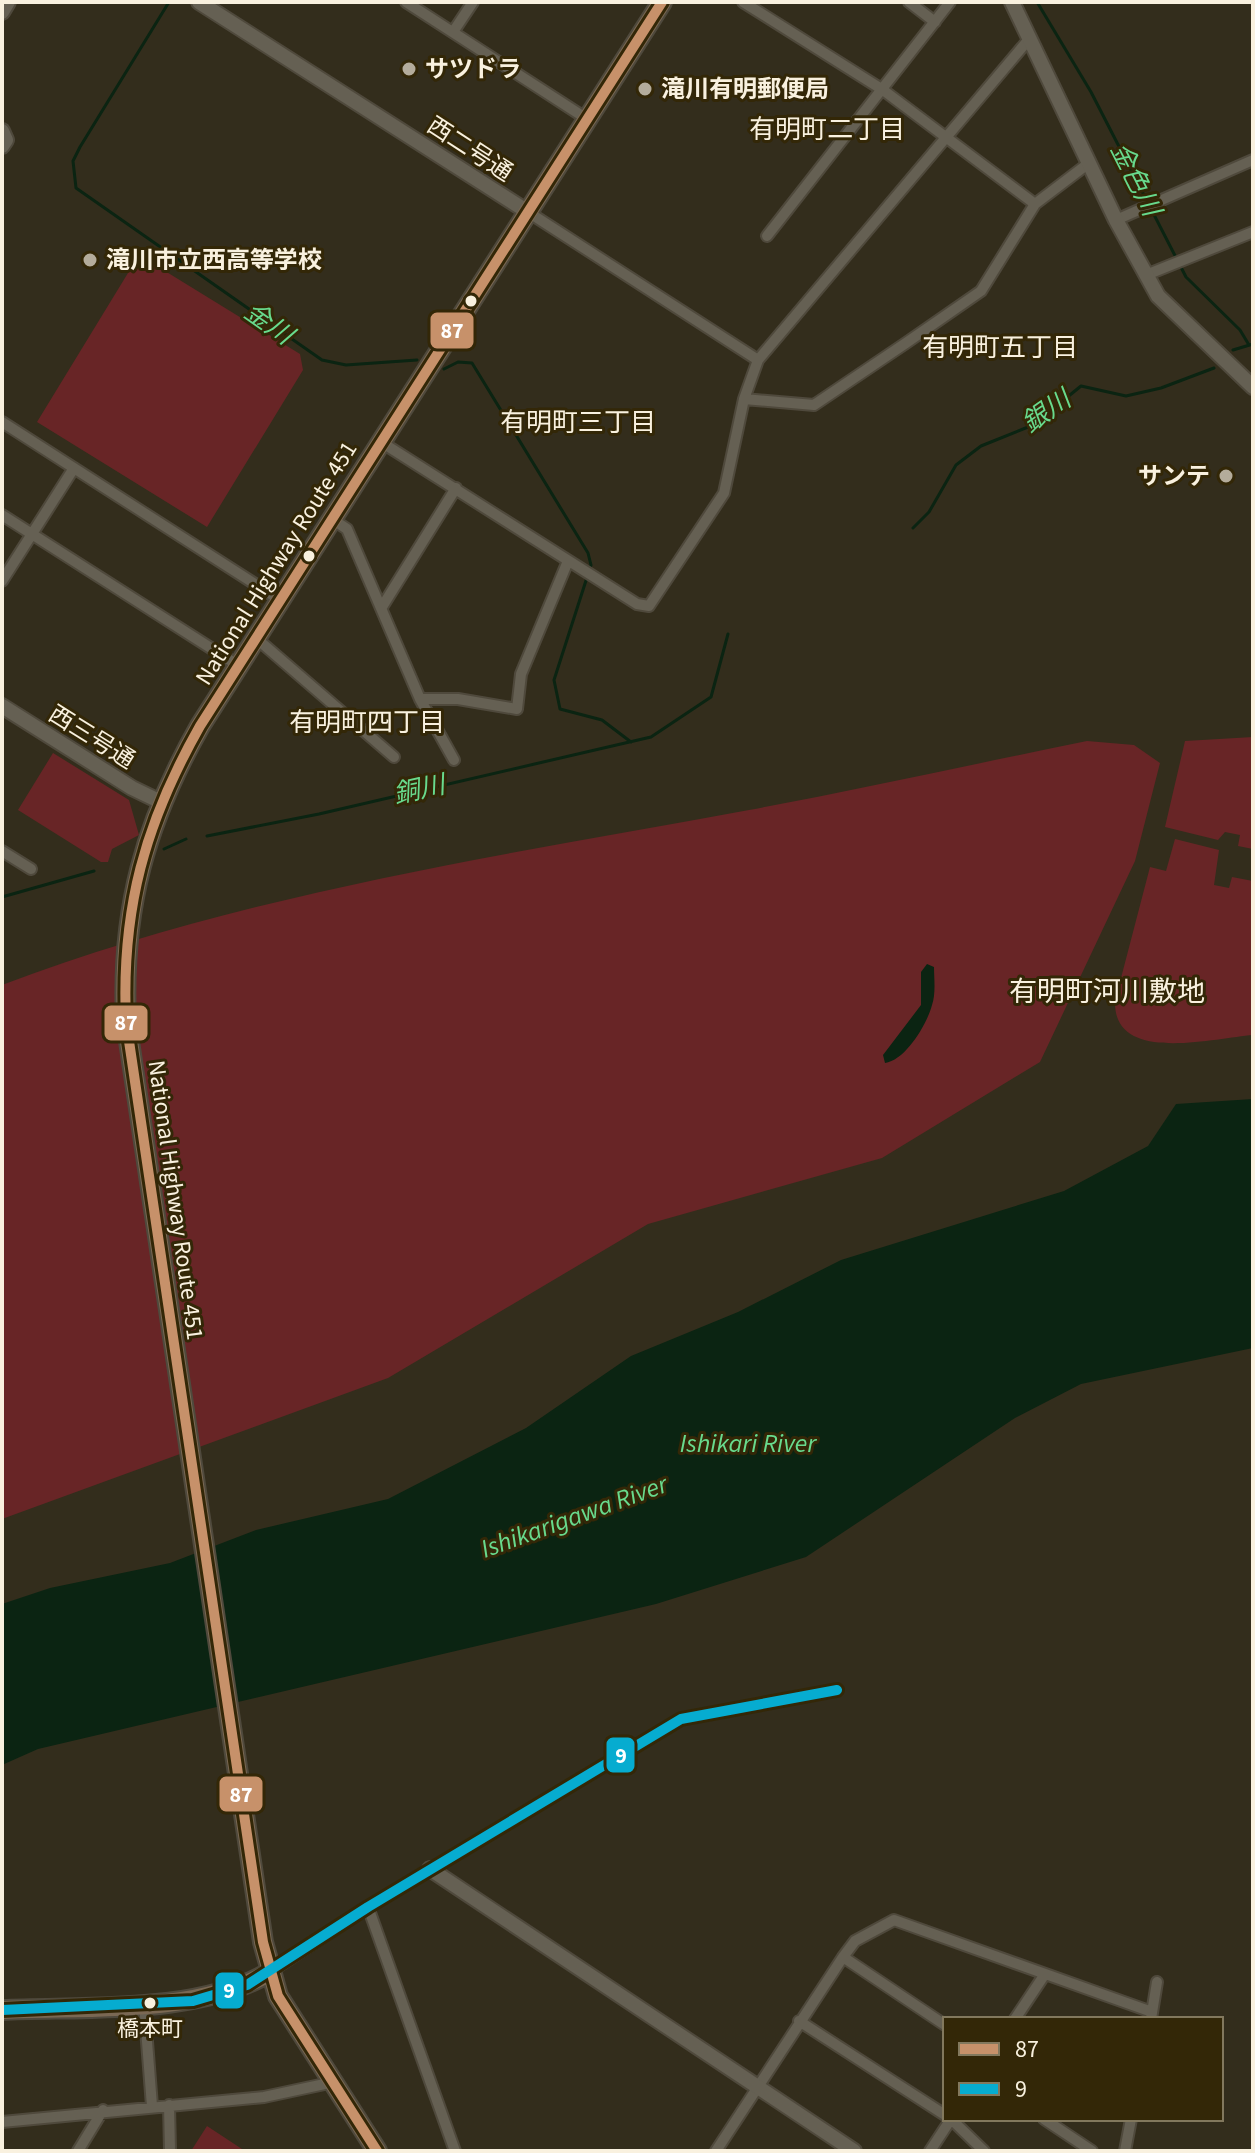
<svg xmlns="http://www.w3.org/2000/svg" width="1255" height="2153" font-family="'Source Sans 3','Noto Sans JP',sans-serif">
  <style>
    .green { fill: #682526 }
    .water { fill: #0b2412 }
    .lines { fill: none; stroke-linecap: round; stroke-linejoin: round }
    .stream { stroke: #0b2412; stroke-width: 3 }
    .street-casing { stroke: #4f493c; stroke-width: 14 }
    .secondary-casing { stroke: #4f493c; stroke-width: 18 }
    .highway-casing { stroke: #4f493c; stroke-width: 22 }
    .street { stroke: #656053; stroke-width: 10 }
    .secondary { stroke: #656053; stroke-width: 14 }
    .highway { stroke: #7a6853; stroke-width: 18 }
    .bus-1-casing { stroke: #332707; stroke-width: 16 }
    .bus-2-casing { stroke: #332707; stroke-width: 16 }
    .bus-1 { stroke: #c7916a; stroke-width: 10 }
    .bus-2 { stroke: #06acd0; stroke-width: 10 }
    .poi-dot { fill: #b4ac9b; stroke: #332707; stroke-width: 3 }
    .bus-dot { fill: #f9f1df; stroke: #332707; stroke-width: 3 }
    .labels { text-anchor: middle; stroke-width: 6; stroke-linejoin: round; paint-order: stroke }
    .bus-label { font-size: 22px; fill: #f9f1df; stroke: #332707 }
    .poi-label { font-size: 24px; font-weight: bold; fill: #f9f1df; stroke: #332707; text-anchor: start }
    .street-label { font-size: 24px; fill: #f9f1df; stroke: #332707 }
    .neighbourhood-label { font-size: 26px; fill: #f9f1df; stroke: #332707 }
    .water-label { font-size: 26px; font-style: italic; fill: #68da8d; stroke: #332707 }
    .quarter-label { font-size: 28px; fill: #f9f1df; stroke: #332707 }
    .line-badge { stroke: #332707; stroke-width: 3 }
    .badge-label { font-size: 22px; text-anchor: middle; font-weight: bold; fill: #fff }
  </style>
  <rect width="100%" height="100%" fill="#332d1c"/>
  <path class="green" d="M139 255 300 354 303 370 207 527 37 422Z
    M1253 737V849L1238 846 1240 835 1225 832 1218 840 1165 827 1185 741Z
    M1087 741 1134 745 1160 763 1135 861 1040 1062 882 1158 648 1224 388 1378 2 1519V985C242 894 498 856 749 810 862 789 974 764 1087 741Z
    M53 753 129 800 139 835 112 849 108 862H101L18 810Z
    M1175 839 1219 850 1214 885 1229 888 1232 877 1253 881V1035C1213 1038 1113 1065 1115 1001L1150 867 1166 871Z
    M207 2126 245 2151H191Z"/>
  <path class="water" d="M927 964 934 967C934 979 936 993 932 1005 927 1024 906 1060 885 1063L883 1055 921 1005V972Z
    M1253 1099V1348L1081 1384 1015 1418 806 1557 656 1604 38 1749 2 1765V1604L50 1588 170 1563 256 1530 388 1499 526 1428 631 1356 738 1312 841 1260 1064 1191 1148 1146 1176 1104Z"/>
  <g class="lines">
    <path class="stream" d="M169 2 80 147 73 161 76 188 322 360 346 365 417 360
      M1037 2 1091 92 1186 277 1240 330 1249 345
      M1233 350 1253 344
      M444 369 458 362 472 363 588 553 591 565 554 680 560 709 602 720 631 742
      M913 528 929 512 956 465 981 446 1033 425 1081 386 1126 396 1161 388 1214 368
      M207 836 319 814 651 737 711 697 728 634
      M164 849 186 839
      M2 897 94 871"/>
    <g class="street-casing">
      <path id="street" d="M406 2 587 119
        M743 2 883 90 1035 204
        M909 2 935 22
        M453 32 473 2
        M528 212 758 360
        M1116 220 1253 160
        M767 236 950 2
        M1146 275 1253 232
        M744 399 814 405 906 343 981 291 1035 204 1089 163
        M2 422 280 600
        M381 442 637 604 649 606 724 493 744 399 758 360 1030 38
        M2 515 239 666
        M332 519 347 529 420 699 454 760
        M2 581 74 468
        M382 607 456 488
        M256 638 394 757
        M420 699H458L517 709 521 674 568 561
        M2 851 31 869
        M368 1907 455 2151
        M843 1957 945 2025
        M270 1972 368 1907 681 1719 837 1690
        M144 2003 152 2106
        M1015 2019 1045 1974
        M1151 2019 1157 1982
        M799 2021 945 2115
        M169 2105 170 2151
        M951 2119 984 2151
        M1044 2119 1092 2151
        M2 2122 264 2097 334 2082
        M78 2151 103 2110
        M716 2151 843 1957 855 1941 894 1920 1152 2012
        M930 2151 951 2119
        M1125 2151 1131 2119"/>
    </g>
    <g class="secondary-casing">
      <path id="secondary" d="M199 2 528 212
        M1012 2 1116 220 1158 296 1253 387
        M2 12 8 2
        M2 131 6 140 2 146
        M2 706 132 788 161 802
        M430 1869 854 2151"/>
    </g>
    <g class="highway-casing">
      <path id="highway" d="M2 2010C85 2006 198 2015 270 1972
        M377 2151 278 1996 263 1942 126 1021C121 909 145 823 200 726L662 2"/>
    </g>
    <use href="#street" class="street"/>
    <use href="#secondary" class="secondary"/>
    <use href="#highway" class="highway"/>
    <g class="bus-1-casing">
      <path id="bus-1" d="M377 2151 278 1996 263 1942 126 1021C121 909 145 823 200 726L662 2"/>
    </g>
    <g class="bus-2-casing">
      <path id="bus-2" d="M2 2010 193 2001 247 1985 368 1907 681 1719 837 1690"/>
    </g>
    <use href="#bus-1" class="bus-1"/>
    <use href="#bus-2" class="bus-2"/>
  </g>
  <g class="poi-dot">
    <circle cx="409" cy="69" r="8"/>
    <circle cx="645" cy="89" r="8"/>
    <circle cx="90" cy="260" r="8"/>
    <circle cx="1226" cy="476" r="8"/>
  </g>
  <g class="bus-dot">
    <circle cx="471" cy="301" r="7"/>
    <circle cx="309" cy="556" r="7"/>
    <circle cx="150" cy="2003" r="7"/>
  </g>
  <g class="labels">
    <g class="bus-label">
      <text x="150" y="2036">橋本町</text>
    </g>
    <g class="poi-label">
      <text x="425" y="77">サツドラ</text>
      <text x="661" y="97">滝川有明郵便局</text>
      <text x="106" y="268">滝川市立西高等学校</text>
      <text x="1210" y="484" text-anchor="end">サンテ</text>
    </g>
    <g class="street-label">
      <text transform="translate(470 149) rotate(33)" y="8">西二号通</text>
      <text transform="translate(276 563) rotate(-58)" y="8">National Highway Route 451</text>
      <text transform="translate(92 737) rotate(32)" y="8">西三号通</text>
      <text transform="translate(176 1200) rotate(82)" y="8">National Highway Route 451</text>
    </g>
    <g class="neighbourhood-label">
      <text x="827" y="138">有明町二丁目</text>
      <text x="1000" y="356">有明町五丁目</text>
      <text x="578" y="431">有明町三丁目</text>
      <text x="367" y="731">有明町四丁目</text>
    </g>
    <g class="water-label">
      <text transform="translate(1136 179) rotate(63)" y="9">金色川</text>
      <text transform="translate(269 323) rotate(35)" y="9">金川</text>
      <text transform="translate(1046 411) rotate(-35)" y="9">銀川</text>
      <text transform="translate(419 789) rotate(-12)" y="9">銅川</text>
      <text x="748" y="1452">Ishikari River</text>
      <text transform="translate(574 1516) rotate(-20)" y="9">Ishikarigawa River</text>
    </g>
    <g class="quarter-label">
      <text x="1107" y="1001">有明町河川敷地</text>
    </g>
  </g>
  <g class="line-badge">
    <rect x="429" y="311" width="46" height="39" rx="8" fill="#c7916a"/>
    <rect x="103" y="1004" width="46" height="38" rx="8" fill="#c7916a"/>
    <rect x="605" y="1736" width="31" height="38" rx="8" fill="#06acd0"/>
    <rect x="218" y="1775" width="46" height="38" rx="8" fill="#c7916a"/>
    <rect x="214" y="1971" width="31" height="39" rx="8" fill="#06acd0"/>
  </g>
  <g class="badge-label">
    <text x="452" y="338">87</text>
    <text x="126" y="1030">87</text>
    <text x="621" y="1763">9</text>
    <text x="241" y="1802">87</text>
    <text x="229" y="1998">9</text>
  </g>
  <rect width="1255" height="2153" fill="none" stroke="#f9f1df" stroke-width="8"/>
  <rect x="943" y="2017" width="280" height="104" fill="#332707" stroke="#82785d" stroke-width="2"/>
  <rect x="959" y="2043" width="40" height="12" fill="#c7916a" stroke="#82785d" stroke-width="2"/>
  <text x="1015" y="2057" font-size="24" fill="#f9f1df">87</text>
  <rect x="959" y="2083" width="40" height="12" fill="#06acd0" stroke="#82785d" stroke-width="2"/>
  <text x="1015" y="2097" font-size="24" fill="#f9f1df">9</text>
</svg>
